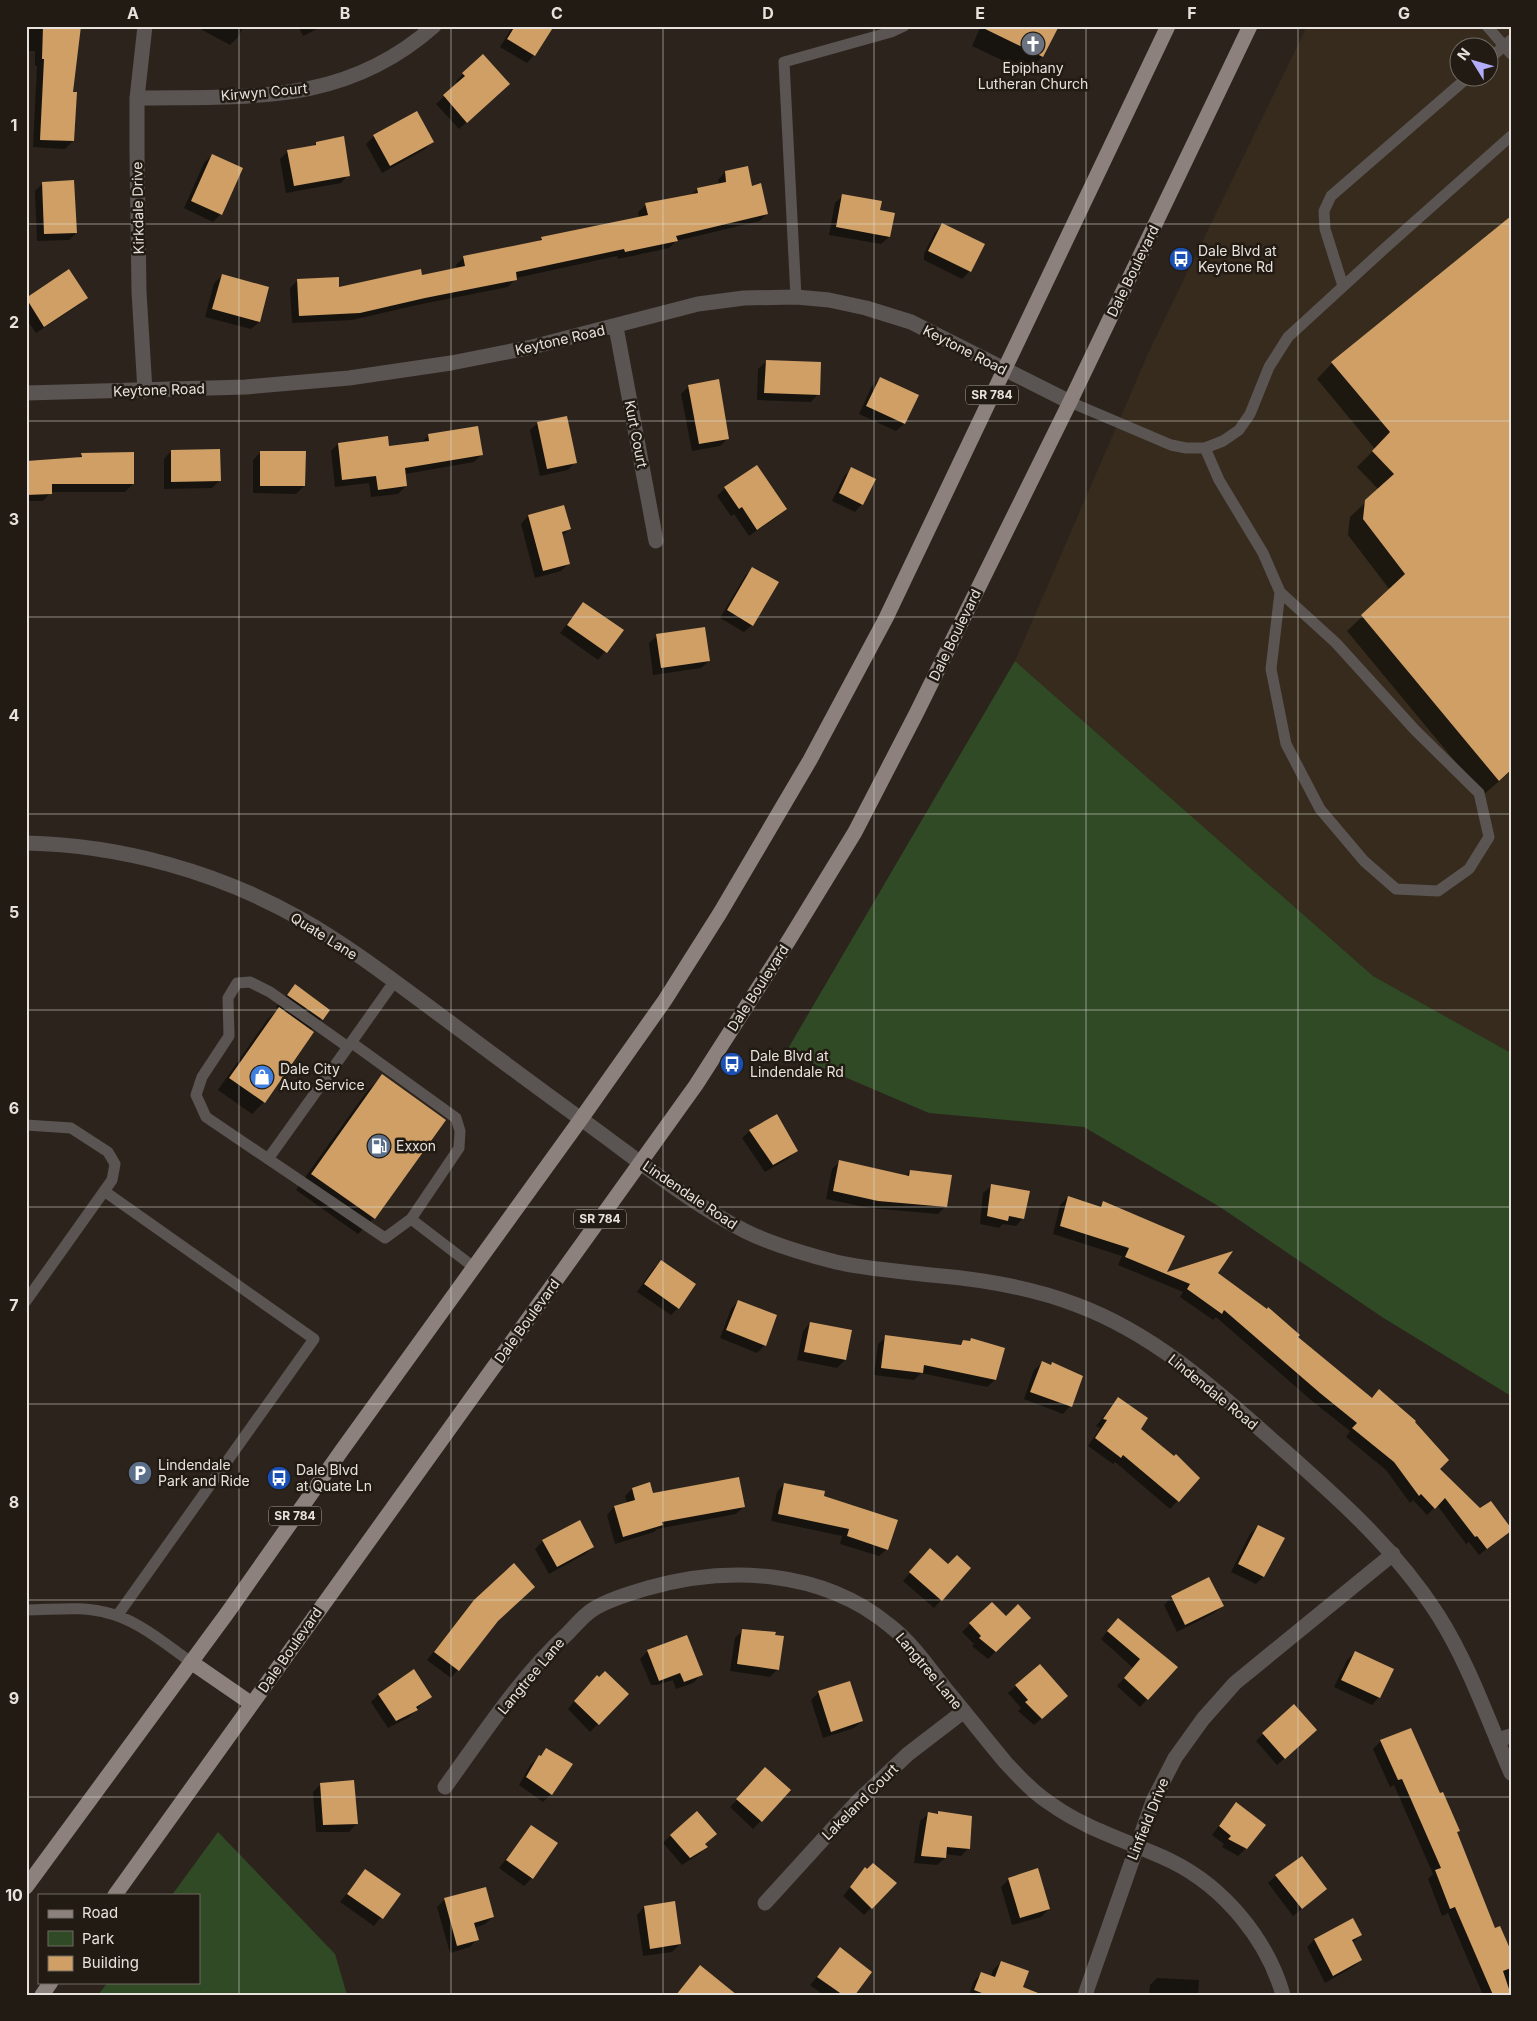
<svg xmlns="http://www.w3.org/2000/svg" width="1537" height="2021" font-family="Inter,sans-serif">
  <style>
    .built { fill: #362b1d; fill-rule: evenodd }
    .green { fill: #304a25 }
    .shadow { fill: #0007 }
    .building { fill: #cf9f66 }
    .lines { fill: none; stroke-linecap: round; stroke-linejoin: round }
    .service { stroke: #5a5452; stroke-width: 11 }
    .minor { stroke: #5a5452; stroke-width: 15 }
    .tertiary { stroke: #5a5452; stroke-width: 15 }
    .primary { stroke: #8d817d; stroke-width: 15 }
    .grid { fill: none; stroke: #e7e2dc; stroke-width: 1; stroke-opacity: 0.55 }
    .labels { text-anchor: middle; stroke-width: 5; stroke-linejoin: round; paint-order: stroke }
    .shield { fill: #221b13; stroke: #aca6a0; stroke-width: 1 }
    .shield-label { font-size: 12px; font-weight: bold; fill: #e7e2dc }
    .poi-label { font-size: 14px; fill: #e7e2dc; stroke: #221b13; text-anchor: start }
    .street-label { font-size: 14px; fill: #e7e2dc; stroke: #221b13 }
    .neatline { fill: none; stroke: #e7e2dc; stroke-width: 2 }
    .grid-label { font-size: 16px; text-anchor: middle; font-weight: bold; fill: #e7e2dc }
  </style>
  <rect width="100%" height="100%" fill="#2c241c"/>
  <path class="built" d="M1307 26H1511V1053L1373 976 1015 661 1151 347ZM1460 48H1490V78H1460Z"/>
  <path class="green" d="M1015 661 1373 976 1511 1053V1396L1382 1317 1220 1207 1084 1127 929 1113 786 1052Z
    M218 1832 335 1954 347 1995H98L108 1982H199V1895H172Z"/>
  <path class="shadow" d="M28 26H80L72 93 73 141 65 149 33 147 37 66H35V51H26Z
    M195 26H244L238 37 230 45Z
    M298 26H323L303 36Z
    M513 26H553L534 55 527 63 500 47Z
    M981 26H1057L1042 57 1027 72 972 46Z
    M463 74 501 92 459 129 436 104 458 84 456 81Z
    M374 136 433 142 425 149 382 173 366 144Z
    M316 143 348 175 341 183 286 193 280 159 288 151 313 147Z
    M212 155 241 168 220 215 213 222 184 208 204 163Z
    M725 172 751 187 767 213 760 221 676 241 669 248 618 259 617 256 516 278 508 287 417 305 352 320 292 323 290 288 298 280 338 288 421 276 457 269 456 265 464 257 537 242 542 238 639 218 638 212 646 205 691 195 698 189 719 185 718 180Z
    M42 184 76 233 69 240 37 241 35 191Z
    M843 196 878 211 889 237 881 244 829 235 835 203Z
    M1511 218V771L1483 795 1347 631 1390 590 1348 535 1350 517 1379 490 1357 467 1375 449 1317 379 1332 363Z
    M942 225 970 271 962 279 924 260V254L935 232Z
    M69 271 86 298 79 305 36 333 26 319V300Z
    M222 276 259 322 251 329 205 317 214 283Z
    M766 362 818 394 811 402 757 400 758 369Z
    M880 378 917 396 904 424 896 431 859 414 872 386Z
    M689 386 728 438 720 446 692 451 681 394Z
    M538 423 575 462 568 470 540 476 530 430Z
    M429 435 482 454 474 462 405 474 406 486 398 494 371 497 369 483 335 487 331 451 338 444 388 448 421 443Z
    M171 451 219 481 212 488 164 489V459Z
    M261 452 304 486 296 494 253 493V460Z
    M82 454 133 484 125 492H51L43 501H26V461L78 458Z
    M756 467 785 509 777 517 749 536 734 514 731 516 717 496 725 488Z
    M852 469 862 504 855 512 832 501 844 476Z
    M563 507 569 529 562 536 569 563 561 571 535 578 521 524 528 516Z
    M753 568 752 625 744 632 720 618 745 576Z
    M583 603 622 630 598 660 560 633Z
    M657 636 709 661 701 668 653 675 649 643Z
    M295 986 329 1010 310 1031 264 1102 252 1114 218 1090 267 1020 279 1009 276 1007 283 998Z
    M382 1076 444 1120 374 1218 358 1234 296 1190 367 1091Z
    M750 1131 796 1151 789 1158 765 1172 742 1138Z
    M840 1162 906 1176 910 1171 946 1206 938 1214 870 1208 826 1199 832 1169Z
    M991 1186 1023 1218 1016 1226 1003 1224 999 1228 980 1224 983 1193Z
    M1068 1197 1098 1208 1103 1203 1183 1236 1165 1274 1230 1254 1216 1274 1371 1399 1379 1391 1413 1422 1439 1469 1480 1510 1511 1530 1479 1555 1469 1542 1466 1544 1437 1505 1427 1515 1413 1500 1410 1503 1386 1470 1346 1437 1350 1431 1312 1401 1216 1317 1213 1320 1180 1297 1183 1292 1118 1265 1122 1256 1053 1234 1060 1205Z
    M661 1261 678 1308 671 1315 637 1292 653 1269Z
    M738 1301 765 1345 757 1353 720 1338 731 1309Z
    M810 1323 851 1331 845 1360 837 1368 797 1360 803 1331Z
    M886 1337 958 1346 963 1341 968 1342 971 1339 995 1380 987 1387 921 1373 914 1380 874 1375 878 1344Z
    M1042 1363 1050 1366 1052 1363 1070 1406 1063 1414 1024 1399 1034 1370Z
    M1118 1398 1139 1429 1198 1478 1170 1509 1115 1462 1113 1464 1088 1446 1100 1428 1096 1426Z
    M784 1484 887 1549 879 1556 840 1544 842 1536 771 1521 777 1492Z
    M632 1489 652 1495 744 1506 736 1514 657 1529 654 1532 615 1544 607 1515 614 1507 627 1504 625 1496Z
    M1258 1526 1283 1538 1263 1577 1256 1584 1231 1572 1250 1534Z
    M543 1541 593 1547 585 1554 549 1574 535 1549Z
    M923 1558 941 1600 934 1608 903 1581Z
    M1208 1579 1222 1606 1214 1613 1177 1632 1164 1605 1172 1597Z
    M475 1601 495 1623 451 1678 427 1660Z
    M992 1603 1006 1618H1030L988 1659 972 1646 974 1644 962 1632Z
    M1111 1627 1176 1667 1140 1707 1117 1686 1133 1668 1101 1639Z
    M742 1631 778 1669 770 1677 730 1671 735 1638Z
    M648 1651 701 1675 693 1683 676 1689 673 1680 657 1685H651L640 1659Z
    M1355 1653 1379 1697 1372 1705 1334 1687 1347 1660Z
    M1040 1665 1059 1704 1034 1725 1018 1711 1021 1708 1008 1693Z
    M849 1683 862 1721 854 1728 823 1738 811 1700 818 1693Z
    M589 1684 627 1694 590 1732 568 1709Z
    M379 1694 430 1696 409 1717 388 1728 371 1702Z
    M1263 1734 1308 1738 1277 1765 1256 1741Z
    M1381 1741 1456 1833 1494 1930 1511 1954V1995H1483L1448 1913 1442 1916 1428 1879 1433 1874 1394 1785 1390 1787 1373 1749Z
    M547 1750 551 1794 543 1802 519 1785 531 1764Z
    M758 1777 789 1791 753 1829 730 1807Z
    M321 1784 356 1824 349 1832H316L313 1792Z
    M1236 1803 1246 1848 1238 1856 1222 1847 1224 1844 1212 1835Z
    M938 1812 969 1848 961 1856 945 1854V1858L937 1865 914 1863 920 1821 928 1814 936 1815Z
    M531 1827 532 1878 524 1886 499 1868Z
    M671 1835 704 1845 706 1847 699 1854 682 1865 663 1843Z
    M865 1869 895 1883 864 1915 843 1896Z
    M365 1871 399 1895 374 1926 340 1902Z
    M1276 1876 1326 1889 1293 1916 1268 1883Z
    M1009 1879 1049 1909 1041 1917 1012 1925 1001 1887Z
    M485 1888 493 1917 485 1924 474 1928 477 1939 470 1947 450 1953 437 1907 444 1900Z
    M644 1907 680 1944 672 1952 643 1956 637 1915Z
    M1361 1935 1352 1943 1361 1960 1353 1967 1325 1983 1307 1947 1314 1940Z
    M840 1949 853 1995H824L810 1985Z
    M1001 1962 1019 1995H969L974 1981 982 1973 991 1976 993 1970Z
    M1157 1978 1199 1980 1198 1995H1149L1150 1985Z"/>
  <path class="building" d="M43 26H81L73 92H77L74 141 40 140 44 59H42Z
    M515 26H554L535 56 507 39Z
    M979 26H1059L1043 57Z
    M483 54 510 84 467 123 443 95 465 76 462 73Z
    M417 111 434 142 390 166 373 135Z
    M344 136 350 176 294 186 287 150 316 145V142Z
    M212 154 243 168 222 215 191 201Z
    M748 166 752 186 761 183 768 214 676 236 678 241 625 252 624 249 516 272 517 280 425 298 360 313 299 316 297 279 339 277V287L421 269 422 275 465 266 463 256 542 240 541 237 648 215 645 203 698 193 697 188 726 182 725 171Z
    M74 180 77 233 44 234 42 182Z
    M842 194 882 201 880 210 895 213 890 237 836 227Z
    M1511 216V770L1499 781 1361 615 1405 574 1363 519 1365 500 1394 474 1372 451 1390 432 1331 362Z
    M942 223 985 244 971 272 928 251Z
    M69 269 88 298 44 327 26 298Z
    M222 274 269 287 260 322 212 309Z
    M766 360 821 362 820 395 764 393Z
    M880 377 919 395 905 424 866 406Z
    M719 379 729 439 699 444 688 385Z
    M567 416 577 463 547 469 537 422Z
    M478 426 483 455 405 468 407 486 378 490 376 476 342 480 338 443 388 436 389 446 429 441 428 434Z
    M220 449 221 481 171 482V450Z
    M260 451H306L305 486H260Z
    M134 452V484H52V494L26 495V461L82 457 81 453Z
    M757 465 787 509 757 530 742 507 739 509 724 487Z
    M851 467 876 479 863 505 839 493Z
    M564 505 571 529 562 532 570 564 543 571 528 515Z
    M752 567 779 582 753 626 727 610Z
    M583 602 624 630 607 653 567 625Z
    M705 627 710 661 661 668 656 634Z
    M295 984 330 1010 323 1020 287 995Z
    M279 1007 314 1032 265 1103 229 1078Z
    M382 1074 446 1120 375 1219 311 1174Z
    M777 1114 798 1151 773 1165 749 1130Z
    M839 1160 909 1176 910 1170 952 1175 947 1207 878 1201 833 1191Z
    M991 1184 1030 1191 1024 1219 1009 1216 1008 1221 987 1216Z
    M1068 1196 1101 1207 1103 1201 1185 1236 1167 1272 1233 1251 1218 1273 1267 1309 1268 1307 1300 1335 1298 1337 1372 1398 1379 1389 1416 1421 1415 1422 1449 1460 1440 1469 1480 1508 1491 1501 1511 1528V1531L1487 1549 1477 1536 1475 1537 1445 1498 1435 1509 1421 1494 1419 1496 1394 1462 1352 1428 1357 1423 1320 1393 1224 1310 1222 1314 1187 1289 1190 1284 1125 1257 1129 1248 1060 1226Z
    M661 1260 696 1284 679 1309 644 1284Z
    M738 1300 777 1315 766 1346 726 1330Z
    M810 1322 852 1330 846 1360 804 1352Z
    M885 1335 961 1345 963 1340 970 1341 971 1338 1005 1348 996 1380 924 1365 923 1373 881 1368Z
    M1042 1361 1051 1365 1052 1362 1083 1376 1072 1407 1030 1392Z
    M1118 1397 1148 1418 1141 1429 1174 1456 1176 1454 1200 1478 1179 1502 1123 1455 1121 1458 1095 1438 1107 1420 1103 1419Z
    M739 1477 745 1507 662 1522 663 1525 623 1537 614 1506 635 1500 632 1488 650 1482 653 1493Z
    M784 1483 825 1491 824 1496 898 1520 888 1550 847 1536 849 1529 778 1514Z
    M580 1520 594 1547 557 1567 542 1540Z
    M1258 1525 1285 1538 1264 1577 1238 1564Z
    M930 1548 948 1564 957 1555 971 1568 942 1601 909 1572Z
    M514 1563 535 1587 498 1621 459 1671 434 1652 474 1600Z
    M1209 1577 1224 1606 1185 1625 1171 1596Z
    M992 1602 1006 1616 1018 1604 1031 1618 996 1652 979 1638 981 1636 969 1623Z
    M1118 1618 1178 1667 1148 1700 1124 1678 1140 1659 1107 1631Z
    M742 1629 776 1632 775 1635 784 1636 779 1670 737 1664Z
    M687 1635 703 1675 684 1682 680 1673 659 1681 647 1650Z
    M1355 1651 1394 1669 1380 1698 1341 1680Z
    M1040 1664 1068 1696 1042 1719 1025 1702 1028 1700 1015 1685Z
    M414 1669 432 1697 416 1707 418 1710 396 1721 378 1694Z
    M605 1671 629 1694 599 1725 574 1701 597 1675 599 1677Z
    M850 1681 863 1721 831 1732 818 1691Z
    M1294 1704 1317 1730 1285 1759 1262 1733Z
    M1411 1728 1440 1793 1443 1792 1460 1831 1457 1832 1495 1928 1500 1926 1511 1951V1968L1503 1971 1511 1995H1493L1455 1907 1450 1909 1435 1870 1441 1868 1402 1779 1398 1780 1380 1740Z
    M546 1748 573 1764 552 1795 526 1777 539 1755 541 1756Z
    M765 1767 791 1790 762 1822 736 1799Z
    M354 1780 358 1824 323 1825 320 1783Z
    M1236 1802 1266 1825 1247 1849 1228 1839 1231 1836 1219 1826Z
    M697 1811 717 1834 705 1844 708 1847 690 1858 670 1835Z
    M938 1811 972 1816 970 1849 947 1847 946 1858 921 1856 928 1812 938 1814Z
    M531 1825 558 1843 533 1879 506 1860Z
    M1302 1856 1327 1889 1302 1909 1275 1875Z
    M873 1863 897 1883 872 1909 850 1887 865 1867 867 1869Z
    M1038 1868 1050 1909 1020 1918 1008 1878Z
    M365 1869 401 1894 383 1919 347 1894Z
    M486 1887 494 1917 474 1923 479 1940 457 1946 444 1898Z
    M675 1901 681 1944 650 1949 644 1906Z
    M1353 1918 1362 1935 1352 1940 1362 1960 1333 1976 1314 1939Z
    M840 1947 872 1972 855 1995H843L817 1977Z
    M1001 1961 1029 1971 1023 1987 1038 1993V1995H987L974 1990 981 1972 995 1977Z
    M700 1965 737 1995H676Z"/>
  <g class="lines">
    <path class="service" d="M1487 26 1511 54
      M1490 58 1511 40
      M1343 286 1325 229 1324 211 1331 196 1467 78
      M796 297 784 62 891 32 904 26
      M1070 402 1171 445 1186 448H1205L1223 441 1239 430 1250 414 1269 367 1288 337 1384 249 1511 136
      M1205 448 1219 480 1263 553 1280 592 1271 669 1286 744 1320 809 1364 861 1396 889 1438 891 1469 869 1489 837 1479 793 1415 730 1336 643 1280 592
      M352 1043 456 1118 460 1131 459 1148 411 1219
      M348 1047 394 982
      M26 1125 71 1128 108 1152 115 1164 112 1180 26 1301
      M268 1159 348 1047 270 992 250 982 237 983 228 998 229 1036 202 1077 196 1095 206 1117 385 1238 411 1219 475 1268
      M104 1191 314 1339 117 1616
      M26 1610C52 1610 79 1606 104 1612 137 1619 164 1643 191 1662"/>
    <path class="minor" d="M145 26 137 98V153L139 292 145 391
      M137 98C249 96 344 106 434 26
      M616 327 656 541
      M26 393 246 387 349 378 451 363 532 347 698 304 744 298 796 297 829 300 866 308 911 322 1070 402
      M26 843C121 845 218 872 301 919 347 945 390 978 432 1009 482 1046 531 1083 581 1119
      M1497 1740 1511 1736
      M445 1787C483 1735 519 1678 567 1634 575 1626 583 1616 592 1610 607 1600 631 1593 648 1588 729 1565 822 1570 889 1625 911 1642 927 1665 944 1687 965 1712 985 1738 1006 1763 1020 1778 1034 1793 1051 1804 1087 1830 1131 1842 1171 1861 1224 1887 1267 1939 1283 1995
      M765 1903 857 1802 908 1754 964 1711
      M1085 1995 1153 1801 1175 1758 1203 1719 1235 1683 1393 1554"/>
    <path class="tertiary" d="M581 1119C633 1156 689 1203 745 1231 773 1245 805 1254 836 1262 867 1269 899 1271 931 1275 980 1279 1031 1287 1077 1305 1155 1334 1217 1391 1278 1445 1337 1497 1395 1548 1438 1615 1469 1664 1488 1720 1511 1773"/>
    <path class="primary" d="M191 1662 252 1704
      M26 1887 228 1612 342 1450 581 1119 665 1000 720 913 810 760 886 618 1168 26
      M115 1895 696 1085 789 940 855 832 916 714 1070 402 1250 26
      M42 1995 51 1982"/>
  </g>
  <path class="grid" d="M239 26V1995M451 26V1995M663 26V1995M874 26V1995M1086 26V1995M1298 26V1995M26 224H1511M26 421H1511M26 617H1511M26 814H1511M26 1010H1511M26 1207H1511M26 1404H1511M26 1600H1511M26 1797H1511"/>
  <defs>
    <g id="church-disc" transform="scale(1.25)"><circle r="9.5" fill="#6b7280" stroke="#221b13"/><path d="M-1.2-6h2.4v3.5h3.3v2.4h-3.3V6h-2.4V-.1h-3.3v-2.4h3.3Z" fill="#fff"/></g>
    <g id="bus-disc" transform="scale(1.25)"><circle r="9.5" fill="#1a4fb4" stroke="#221b13"/><path d="M-5-6H5V4H4V6H2V4H-2V6H-4V4H-5ZM-3.5-4V0h7V-4ZM-3.5 1.2v1.5H-2V1.2ZM2 1.2v1.5H3.5V1.2Z" fill="#fff"/></g>
    <g id="shop-disc" transform="scale(1.25)"><circle r="9.5" fill="#3f7fe0" stroke="#221b13"/><path d="M-5-2.5h2.3a2.7 3.5 0 0 1 5.4 0H5L5.5 6h-11ZM-1.5-2.5h3a1.5 2.3 0 0 0-3 0Z" fill="#fff"/></g>
    <g id="fuel-disc" transform="scale(1.25)"><circle r="9.5" fill="#5c6f8a" stroke="#221b13"/><path d="M-5.5-6h7V0h2V4h1.3V-2.5L3-4.5l.8-.8L6-3V5H2.5V1h-1V6h-7ZM-4.2-4.7v3.2H.2V-4.7Z" fill="#fff"/></g>
    <g id="parking-disc" transform="scale(1.25)"><circle r="9.5" fill="#5c6f8a" stroke="#221b13"/><path d="M-3.5-5.5H1a3.5 3.5 0 0 1 0 7H-1V5.5H-3.5ZM-1-3.4V-.6H.8a1.4 1.4 0 0 0 0-2.8Z" fill="#fff"/></g>
  </defs>
  <g fill-rule="evenodd">
    <use href="#church-disc" x="1033" y="44"/>
    <use href="#bus-disc" x="1181" y="259"/>
    <use href="#bus-disc" x="732" y="1064"/>
    <use href="#shop-disc" x="262" y="1077"/>
    <use href="#fuel-disc" x="379" y="1146"/>
    <use href="#parking-disc" x="140" y="1473"/>
    <use href="#bus-disc" x="279" y="1478"/>
  </g>
  <g class="labels">
    <g class="shield">
      <rect x="966" y="385.5" width="52" height="19" rx="4"/>
      <rect x="574" y="1209.5" width="52" height="19" rx="4"/>
      <rect x="269" y="1506.5" width="52" height="19" rx="4"/>
    </g>
    <g class="shield-label">
      <text x="992" y="399">SR 784</text>
      <text x="600" y="1223">SR 784</text>
      <text x="295" y="1520">SR 784</text>
    </g>
    <g class="poi-label">
      <text x="1033" y="73" text-anchor="middle">Epiphany<tspan x="1033" dy="16">Lutheran Church</tspan></text>
      <text x="1198" y="256">Dale Blvd at<tspan x="1198" dy="16">Keytone Rd</tspan></text>
      <text x="750" y="1061">Dale Blvd at<tspan x="750" dy="16">Lindendale Rd</tspan></text>
      <text x="280" y="1074">Dale City<tspan x="280" dy="16">Auto Service</tspan></text>
      <text x="396" y="1151">Exxon</text>
      <text x="158" y="1470">Lindendale<tspan x="158" dy="16">Park and Ride</tspan></text>
      <text x="296" y="1475">Dale Blvd<tspan x="296" dy="16">at Quate Ln</tspan></text>
    </g>
    <g class="street-label">
      <text transform="translate(264 92) rotate(-5)" y="5">Kirwyn Court</text>
      <text transform="translate(138 208) rotate(-91)" y="5">Kirkdale Drive</text>
      <text transform="translate(1133 271) rotate(-64)" y="5">Dale Boulevard</text>
      <text transform="translate(560 340) rotate(-13)" y="5">Keytone Road</text>
      <text transform="translate(965 350) rotate(27)" y="5">Keytone Road</text>
      <text transform="translate(159 390) rotate(-2)" y="5">Keytone Road</text>
      <text transform="translate(636 434) rotate(79)" y="5">Kurt Court</text>
      <text transform="translate(955 635) rotate(-64)" y="5">Dale Boulevard</text>
      <text transform="translate(324 936) rotate(32)" y="5">Quate Lane</text>
      <text transform="translate(758 988) rotate(-57)" y="5">Dale Boulevard</text>
      <text transform="translate(690 1195) rotate(34)" y="5">Lindendale Road</text>
      <text transform="translate(527 1321) rotate(-54)" y="5">Dale Boulevard</text>
      <text transform="translate(1213 1392) rotate(39)" y="5">Lindendale Road</text>
      <text transform="translate(290 1650) rotate(-55)" y="5">Dale Boulevard</text>
      <text transform="translate(929 1671) rotate(50)" y="5">Langtree Lane</text>
      <text transform="translate(531 1676) rotate(-50)" y="5">Langtree Lane</text>
      <text transform="translate(860 1802) rotate(-45)" y="5">Lakeland Court</text>
      <text transform="translate(1148 1819) rotate(-68)" y="5">Linfield Drive</text>
    </g>
  </g>
  <rect width="1537" height="2021" fill="none" stroke="#221b13" stroke-width="55"/>
  <rect x="38" y="1894" width="162" height="90" fill="#221b13" stroke="#716b63"/>
  <rect x="48" y="1910" width="25" height="8" fill="#8d817d" stroke="#716b63"/>
  <text x="82" y="1918" font-size="15" fill="#e7e2dc">Road</text>
  <rect x="48" y="1931" width="25" height="15" fill="#304a25" stroke="#716b63"/>
  <text x="82" y="1944" font-size="15" fill="#e7e2dc">Park</text>
  <rect x="48" y="1956" width="25" height="15" fill="#cf9f66" stroke="#716b63"/>
  <text x="82" y="1968" font-size="15" fill="#e7e2dc">Building</text>
  <g transform="translate(1474 62) rotate(307)"><circle r="24" fill="#221b13" stroke="#716b63"/>
  <path d="M0-4L9 19L0 12L-9 19Z" fill="#b1adfa"/>
  <text y="-8" font-size="14" font-weight="bold" text-anchor="middle" fill="#e7e2dc">N</text>
  </g>
  <rect x="28" y="28" width="1482" height="1966" class="neatline"/>
  <g class="grid-label">
    <text x="133" y="19">A</text>
    <text x="345" y="19">B</text>
    <text x="557" y="19">C</text>
    <text x="768" y="19">D</text>
    <text x="980" y="19">E</text>
    <text x="1192" y="19">F</text>
    <text x="1404" y="19">G</text>
    <text x="14" y="131">1</text>
    <text x="14" y="328">2</text>
    <text x="14" y="525">3</text>
    <text x="14" y="721">4</text>
    <text x="14" y="918">5</text>
    <text x="14" y="1114">6</text>
    <text x="14" y="1311">7</text>
    <text x="14" y="1508">8</text>
    <text x="14" y="1704">9</text>
    <text x="14" y="1901">10</text>
  </g>
</svg>
